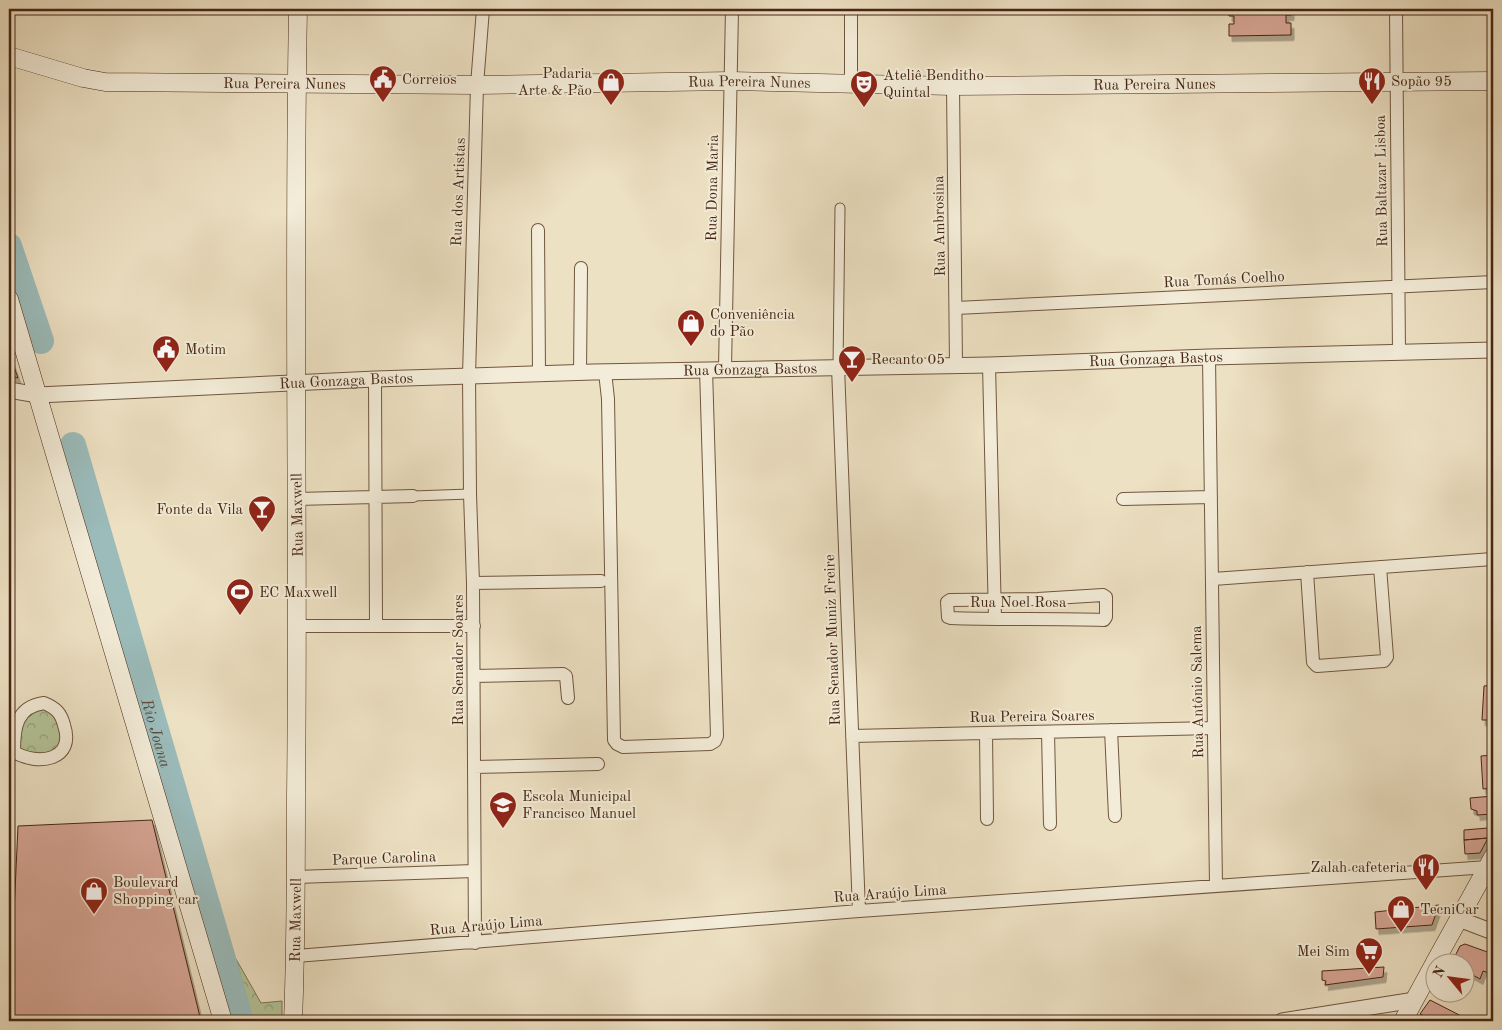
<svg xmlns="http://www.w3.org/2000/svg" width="1502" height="1030" font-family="'Old Standard TT',serif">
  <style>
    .park { fill: url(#park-crowns); stroke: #7e7556 }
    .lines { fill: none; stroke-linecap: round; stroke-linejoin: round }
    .river { stroke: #9bbcbb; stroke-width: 26 }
    .building { fill: #d8a797; stroke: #472714; filter: url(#shadow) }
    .pedestrian-casing { stroke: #705640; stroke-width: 11 }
    .minor-casing { stroke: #705640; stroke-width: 14 }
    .tertiary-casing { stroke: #705640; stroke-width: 17 }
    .secondary-casing { stroke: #472714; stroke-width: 19 }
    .pedestrian { stroke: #f3ecd8; stroke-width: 9 }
    .minor { stroke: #f3ecd8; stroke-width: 12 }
    .tertiary { stroke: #f3ecd8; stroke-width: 15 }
    .secondary { stroke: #f3ecd8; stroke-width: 18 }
    .labels { text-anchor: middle; stroke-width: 4; stroke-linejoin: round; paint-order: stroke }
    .poi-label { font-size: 15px; fill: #472714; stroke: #f3ecd8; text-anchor: start }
    .street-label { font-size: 15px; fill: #472714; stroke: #f3ecd8 }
    .water-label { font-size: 16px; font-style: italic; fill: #5c4c3e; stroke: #f3ecd8 }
  </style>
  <defs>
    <pattern id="park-crowns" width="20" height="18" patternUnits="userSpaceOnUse" patternTransform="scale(1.25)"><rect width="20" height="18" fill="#b4c397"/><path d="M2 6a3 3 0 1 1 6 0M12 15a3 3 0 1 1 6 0" fill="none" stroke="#949e7a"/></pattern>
    <filter id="shadow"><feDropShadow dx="3" dy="5.5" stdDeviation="0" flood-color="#0004"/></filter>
  </defs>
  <rect width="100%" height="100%" fill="#ede1c3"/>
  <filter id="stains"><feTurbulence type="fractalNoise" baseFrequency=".004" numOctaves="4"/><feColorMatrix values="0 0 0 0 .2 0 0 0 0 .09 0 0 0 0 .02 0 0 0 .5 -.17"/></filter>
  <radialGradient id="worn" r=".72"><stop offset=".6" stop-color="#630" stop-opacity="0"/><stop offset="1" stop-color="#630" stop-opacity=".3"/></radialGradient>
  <path class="park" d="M42 707C63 717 61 728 60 748L37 756 18 748 22 720Z
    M236 959 261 1003 282 1001V1021H253Z"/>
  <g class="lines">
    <g class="river">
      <path d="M9 246 41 341"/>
      <path id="s1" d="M73 445 241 1021"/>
    </g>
  </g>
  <path class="building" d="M1229 9H1291V15H1286V23H1291V35L1229 36V24H1234V16H1229Z
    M9 353 18 378 9 375Z
    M1493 685V720H1482L1484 686Z
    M1493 755V788L1483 789 1481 756Z
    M1493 796V814L1477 815V811L1471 809 1470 798Z
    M152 820 201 1021H9L18 826Z
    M1488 828V838L1464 840V830Z
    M1488 838 1480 853 1465 854 1464 840Z
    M1439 905 1432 925 1376 929 1375 912Z
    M1465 944 1493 954V967L1489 973 1483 971 1480 979 1464 970V962H1452L1460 946Z
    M1384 967 1383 977 1325 985 1326 981 1322 980V971Z
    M1430 1000 1471 1021H1434L1420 1014Z"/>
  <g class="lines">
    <g class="pedestrian-casing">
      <path id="pedestrian" d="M838 367 840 208
        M413 496 470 494"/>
    </g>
    <g class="minor-casing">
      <path id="minor" d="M851 9V84
        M1396 9 1399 353
        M953 86 956 365
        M538 230 539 374
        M956 308 1493 282
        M1209 357 1216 886
        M989 365 995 619
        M838 367 859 911
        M725 368 732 9
        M580 372 581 268
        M605 372 608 399 614 740 617 744 623 747 710 744 715 741 717 736 706 369
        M375 379 376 625
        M297 499 413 496
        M1123 499 1211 497
        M1307 572 1313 662 1317 666 1384 661 1387 657 1380 567
        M1213 579 1493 559
        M473 583 601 581
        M1103 595 1106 597V617L1104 620C1053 618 1002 620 951 618L948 617 947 602 950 600 1038 599Z
        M298 626H474
        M474 676 563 674 566 676 568 698
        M44 703C56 708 61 713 64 725 76 761 37 766 14 752 14 728 16 707 44 703Z
        M1111 730 1115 816
        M1048 732 1050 824
        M986 733 987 819
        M852 736 1214 728
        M474 767 598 764
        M296 877 474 871
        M475 943 473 583 470 494 469 376 477 85 483 9
        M296 956 859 911 1488 867"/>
    </g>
    <g class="tertiary-casing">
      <g id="tertiary">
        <path id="s2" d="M9 390 38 395 375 379 593 372 989 365 1209 357 1493 350"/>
        <path d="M1459 919 1493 932"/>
        <path d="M1282 1021 1415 1000"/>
      </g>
    </g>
    <g class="secondary-casing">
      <g id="secondary">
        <path id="s3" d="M9 56 83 78 105 82 477 85 731 81 953 86 1493 81"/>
        <path d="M9 299 223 1021"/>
        <path d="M1435 962 1493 857"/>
        <path id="s4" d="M293 1021C296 947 296 872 296 797 299 535 293 272 298 9"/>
        <path d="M1403 1021 1434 964"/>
      </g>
    </g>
    <use href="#pedestrian" class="pedestrian"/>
    <use href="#minor" class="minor"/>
    <use href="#tertiary" class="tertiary"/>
    <use href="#secondary" class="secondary"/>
  </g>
  <defs>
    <g id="civic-pin" transform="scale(1.4375)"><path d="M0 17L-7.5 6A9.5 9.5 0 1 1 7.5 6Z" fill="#8f2418" stroke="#f3ecd8"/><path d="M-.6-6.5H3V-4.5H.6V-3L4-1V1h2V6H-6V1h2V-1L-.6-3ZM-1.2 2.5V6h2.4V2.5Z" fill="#fff"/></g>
    <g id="restaurant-pin" transform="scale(1.4375)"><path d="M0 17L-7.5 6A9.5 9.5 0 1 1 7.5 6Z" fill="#8f2418" stroke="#f3ecd8"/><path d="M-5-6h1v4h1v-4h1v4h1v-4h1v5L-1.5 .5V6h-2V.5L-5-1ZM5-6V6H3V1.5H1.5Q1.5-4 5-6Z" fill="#fff"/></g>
    <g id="shop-pin" transform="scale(1.4375)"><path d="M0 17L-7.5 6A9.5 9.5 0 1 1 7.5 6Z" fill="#8f2418" stroke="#f3ecd8"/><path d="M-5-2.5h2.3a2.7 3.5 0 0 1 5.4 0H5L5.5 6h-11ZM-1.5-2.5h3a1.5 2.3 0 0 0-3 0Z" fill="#fff"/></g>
    <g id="theatre-pin" transform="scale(1.4375)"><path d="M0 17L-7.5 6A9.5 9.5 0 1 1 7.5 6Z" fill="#8f2418" stroke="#f3ecd8"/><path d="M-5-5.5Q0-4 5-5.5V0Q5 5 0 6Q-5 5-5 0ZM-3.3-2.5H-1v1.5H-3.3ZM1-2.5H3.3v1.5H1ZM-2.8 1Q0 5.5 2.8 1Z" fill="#fff"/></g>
    <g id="bar-pin" transform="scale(1.4375)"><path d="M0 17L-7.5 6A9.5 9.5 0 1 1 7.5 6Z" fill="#8f2418" stroke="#f3ecd8"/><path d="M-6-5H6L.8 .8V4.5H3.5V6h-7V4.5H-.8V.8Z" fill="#fff"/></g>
    <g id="stadium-pin" transform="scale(1.4375)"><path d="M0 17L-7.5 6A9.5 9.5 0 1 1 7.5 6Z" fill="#8f2418" stroke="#f3ecd8"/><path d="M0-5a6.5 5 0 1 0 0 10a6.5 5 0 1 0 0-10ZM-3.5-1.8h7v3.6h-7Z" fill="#fff"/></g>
    <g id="school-pin" transform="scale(1.4375)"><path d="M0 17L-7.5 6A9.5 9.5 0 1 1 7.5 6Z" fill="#8f2418" stroke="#f3ecd8"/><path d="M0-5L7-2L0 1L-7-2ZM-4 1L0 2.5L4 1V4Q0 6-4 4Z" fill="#fff"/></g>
    <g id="supermarket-pin" transform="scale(1.4375)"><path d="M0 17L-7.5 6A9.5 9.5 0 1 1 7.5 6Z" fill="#8f2418" stroke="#f3ecd8"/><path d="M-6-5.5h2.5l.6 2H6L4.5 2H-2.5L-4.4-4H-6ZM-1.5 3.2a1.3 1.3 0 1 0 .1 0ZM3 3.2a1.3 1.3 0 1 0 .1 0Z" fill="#fff"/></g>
  </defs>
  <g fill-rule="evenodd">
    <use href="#civic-pin" x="383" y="79"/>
    <use href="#restaurant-pin" x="1372" y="81"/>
    <use href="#shop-pin" x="611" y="82"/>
    <use href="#theatre-pin" x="864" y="84"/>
    <use href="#shop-pin" x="691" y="323"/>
    <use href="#civic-pin" x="166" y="349"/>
    <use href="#bar-pin" x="852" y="359"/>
    <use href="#bar-pin" x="262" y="509"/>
    <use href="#stadium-pin" x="240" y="592"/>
    <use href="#school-pin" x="503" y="805"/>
    <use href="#restaurant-pin" x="1426" y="867"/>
    <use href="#shop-pin" x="94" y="891"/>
    <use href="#shop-pin" x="1401" y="909"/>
    <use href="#supermarket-pin" x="1369" y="951"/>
  </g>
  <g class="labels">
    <g class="poi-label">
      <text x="592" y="78" text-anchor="end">Padaria<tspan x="592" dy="17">Arte &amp; Pão</tspan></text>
      <text x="883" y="80">Ateliê Benditho<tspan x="883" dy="17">Quintal</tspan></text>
      <text x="402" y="84">Correios</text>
      <text x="1391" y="86">Sopão 95</text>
      <text x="710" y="319">Conveniência<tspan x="710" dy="17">do Pão</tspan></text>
      <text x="185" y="354">Motim</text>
      <text x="871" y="364">Recanto 05</text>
      <text x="243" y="514" text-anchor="end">Fonte da Vila</text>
      <text x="259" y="597">EC Maxwell</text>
      <text x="522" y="801">Escola Municipal<tspan x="522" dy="17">Francisco Manuel</tspan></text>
      <text x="1407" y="872" text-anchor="end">Zalah cafeteria</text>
      <text x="113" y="887">Boulevard<tspan x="113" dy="17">Shopping car</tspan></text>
      <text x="1420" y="914">TecniCar</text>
      <text x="1350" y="956" text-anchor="end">Mei Sim</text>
    </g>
    <g class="street-label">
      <text dy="5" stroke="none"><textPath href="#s3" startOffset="279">Rua Pereira Nunes</textPath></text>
      <text dy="5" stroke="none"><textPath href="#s3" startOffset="744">Rua Pereira Nunes</textPath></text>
      <text dy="5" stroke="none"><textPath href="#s3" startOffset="1149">Rua Pereira Nunes</textPath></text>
      <text transform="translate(1381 181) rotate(-91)" y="5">Rua Baltazar Lisboa</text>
      <text transform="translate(712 188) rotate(-89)" y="5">Rua Dona Maria</text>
      <text transform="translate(458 192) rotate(-88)" y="5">Rua dos Artistas</text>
      <text transform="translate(939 226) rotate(-91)" y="5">Rua Ambrosina</text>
      <text transform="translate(1224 279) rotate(-3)" y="5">Rua Tomás Coelho</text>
      <text dy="5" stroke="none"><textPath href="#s2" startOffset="1148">Rua Gonzaga Bastos</textPath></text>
      <text dy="5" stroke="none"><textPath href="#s2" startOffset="742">Rua Gonzaga Bastos</textPath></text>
      <text dy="5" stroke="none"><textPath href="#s2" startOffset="338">Rua Gonzaga Bastos</textPath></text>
      <text transform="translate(297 515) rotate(-91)" y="5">Rua Maxwell</text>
      <text x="1018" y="607">Rua Noel Rosa</text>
      <text transform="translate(832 640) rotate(-92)" y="5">Rua Senador Muniz Freire</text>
      <text transform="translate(458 660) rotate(-90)" y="5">Rua Senador Soares</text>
      <text transform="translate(1197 692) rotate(-91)" y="5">Rua Antônio Salema</text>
      <text transform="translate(1032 716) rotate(-1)" y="5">Rua Pereira Soares</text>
      <text transform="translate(384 858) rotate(-2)" y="5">Parque Carolina</text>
      <text transform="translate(890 893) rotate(-4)" y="5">Rua Araújo Lima</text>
      <text dy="5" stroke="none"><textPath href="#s4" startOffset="101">Rua Maxwell</textPath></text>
      <text transform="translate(486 925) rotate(-5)" y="5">Rua Araújo Lima</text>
    </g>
    <g class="water-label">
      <text dy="6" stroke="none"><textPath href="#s1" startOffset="300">Rio Joana</textPath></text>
    </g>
  </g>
  <rect width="1502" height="1030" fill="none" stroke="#ede1c3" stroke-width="30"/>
  <rect x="10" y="10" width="1482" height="1010" fill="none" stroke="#472714" stroke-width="2.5"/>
  <rect x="15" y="15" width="1472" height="1000" fill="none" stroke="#472714"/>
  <g transform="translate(1450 978) rotate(299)"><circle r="24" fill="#f3ecd8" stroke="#ae9d8a"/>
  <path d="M0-4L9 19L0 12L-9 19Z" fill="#8f2418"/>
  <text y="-8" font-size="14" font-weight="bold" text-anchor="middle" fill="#472714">N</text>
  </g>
  <rect width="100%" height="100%" filter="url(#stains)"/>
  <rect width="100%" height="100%" fill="url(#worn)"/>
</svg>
